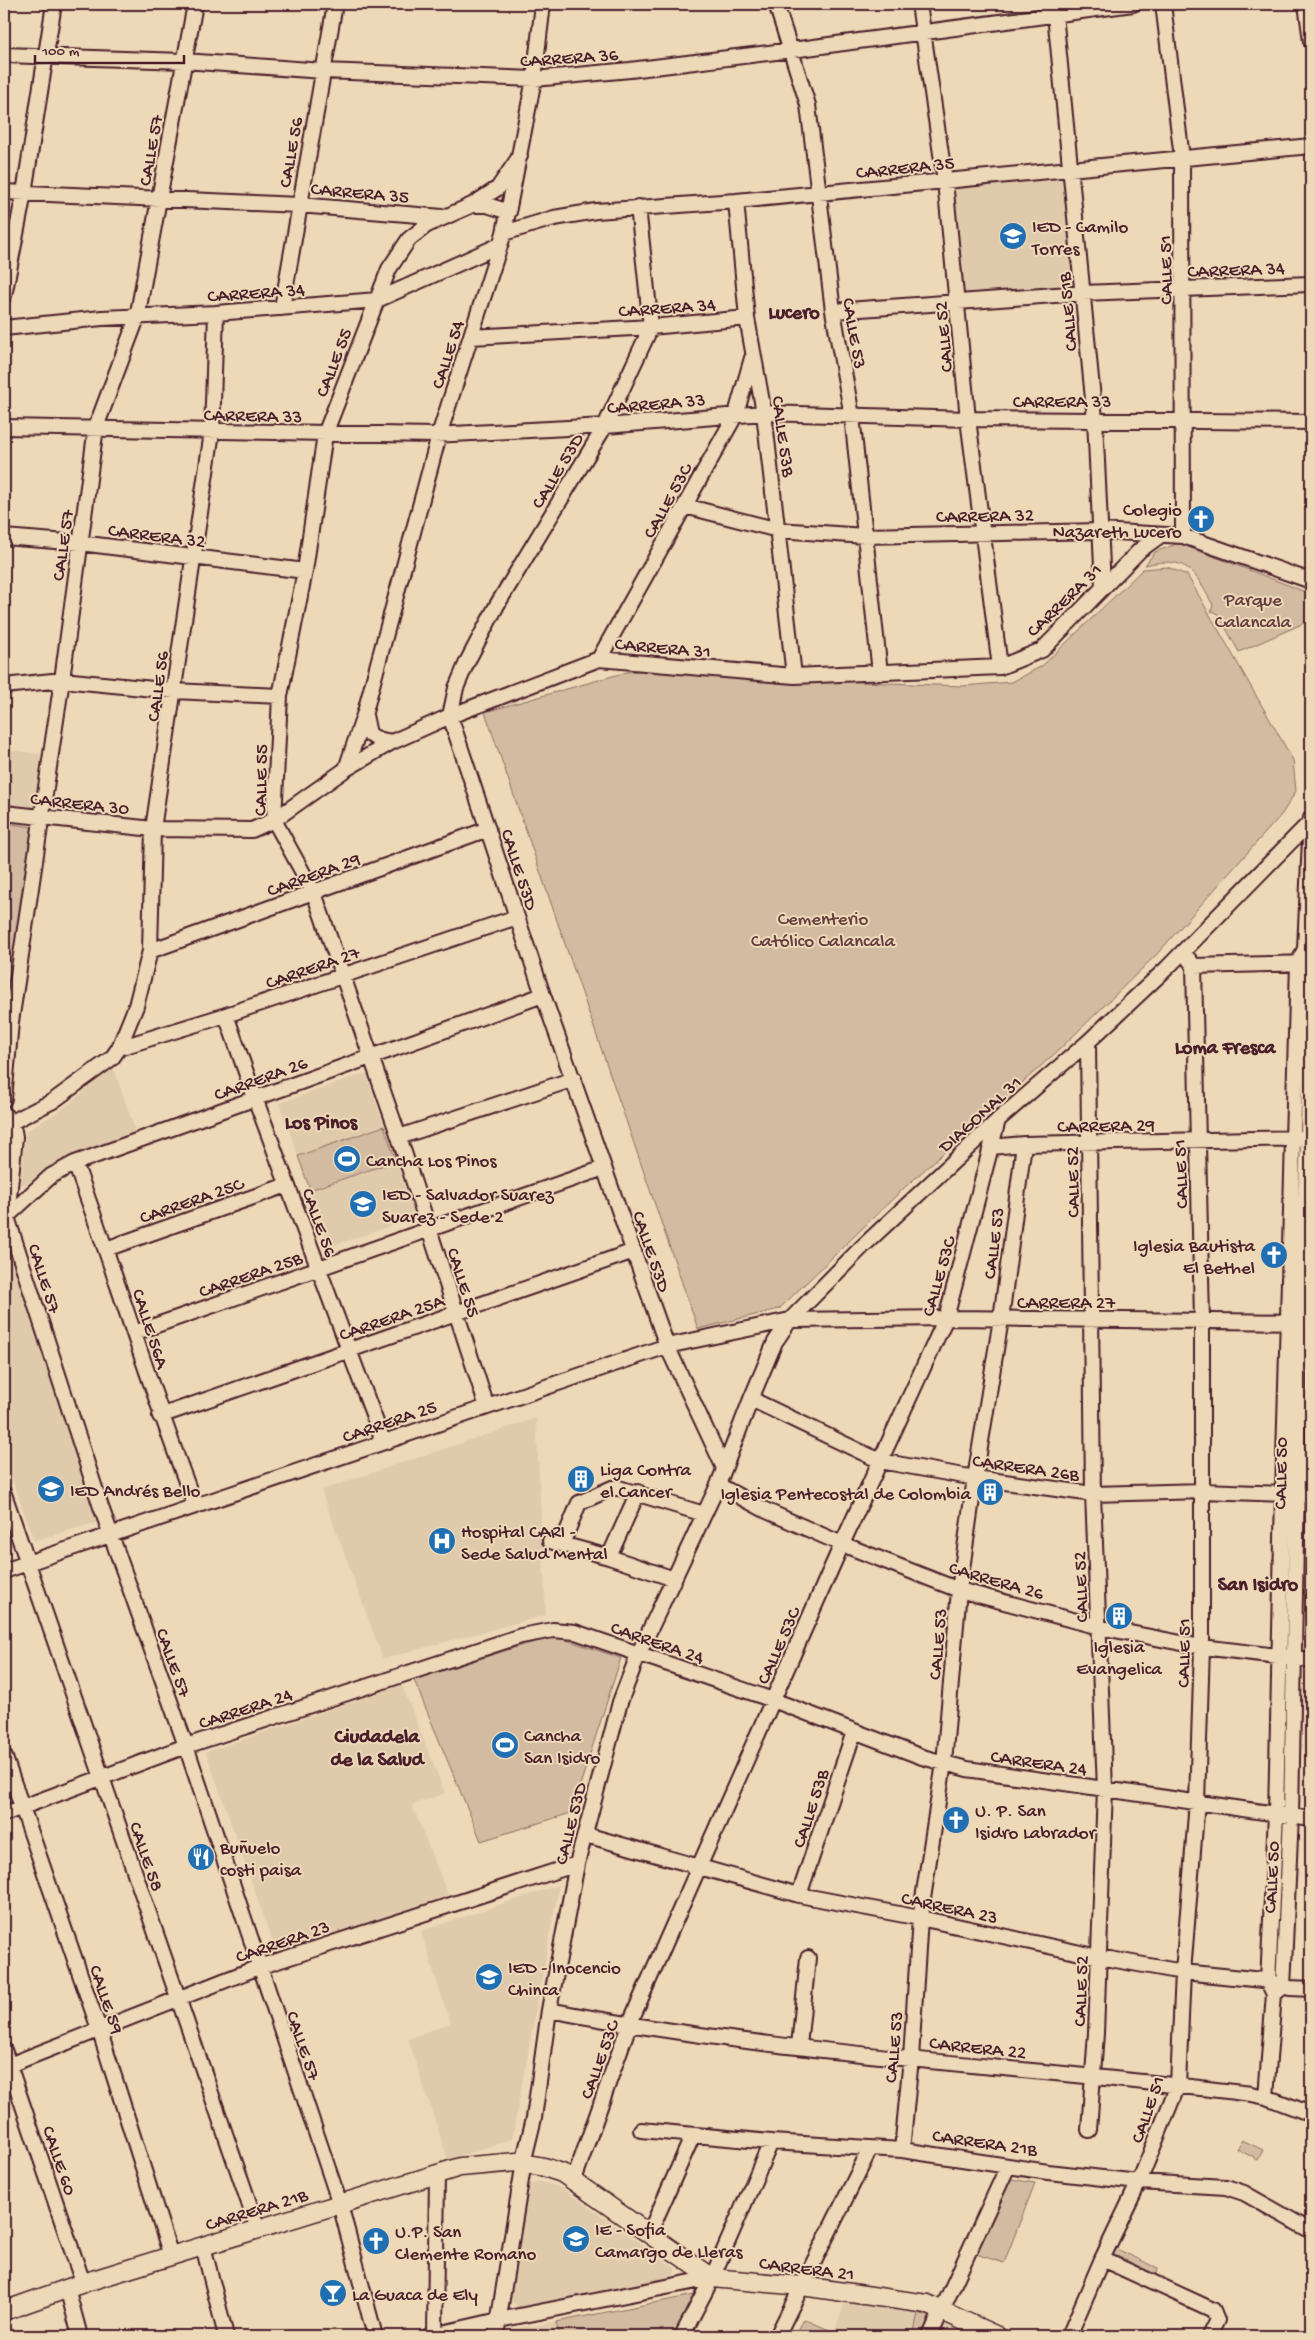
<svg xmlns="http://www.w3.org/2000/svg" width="1315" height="2340" font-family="'Gochi Hand',sans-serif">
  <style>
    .built { fill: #e0caac }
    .green { fill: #d2bba0; stroke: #8e6d66 }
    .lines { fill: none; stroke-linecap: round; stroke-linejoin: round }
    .minor-casing { stroke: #4a1f2b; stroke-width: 18 }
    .major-casing { stroke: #4a1f2b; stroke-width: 21 }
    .minor { stroke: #edd9b7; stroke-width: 14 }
    .major { stroke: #edd9b7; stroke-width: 18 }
    .labels { text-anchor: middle; stroke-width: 4; stroke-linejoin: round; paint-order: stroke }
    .street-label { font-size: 19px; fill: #4a1f2b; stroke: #edd9b7 }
    .poi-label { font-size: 19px; fill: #4a1f2b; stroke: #edd9b7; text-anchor: start }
    .park-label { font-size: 19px; fill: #653e42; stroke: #edd9b7 }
    .neighbourhood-label { font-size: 20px; font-weight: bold; fill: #4a1f2b; stroke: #edd9b7 }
  </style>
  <rect width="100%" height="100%" fill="#edd9b7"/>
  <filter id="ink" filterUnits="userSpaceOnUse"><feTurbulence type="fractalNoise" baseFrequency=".02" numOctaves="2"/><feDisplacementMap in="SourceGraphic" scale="10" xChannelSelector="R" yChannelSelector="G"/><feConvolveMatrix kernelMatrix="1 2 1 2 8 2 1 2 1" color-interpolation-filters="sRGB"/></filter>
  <g filter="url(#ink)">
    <path class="built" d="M1063 179 1075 287 964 298 952 186Z
      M4 749 41 754 33 812 4 808Z
      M113 1066 136 1133 50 1166 26 1184H21L26 1131 68 1105Z
      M366 1073 384 1126 298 1156 279 1103Z
      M396 1161 415 1218 329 1247 310 1190Z
      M4 1239 98 1522 34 1541 4 1456Z
      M536 1418 546 1615 383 1659 321 1490Z
      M402 1685 445 1793 412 1805 448 1895 277 1955 206 1752Z
      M559 1885 512 2139 448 2160 408 2039 450 2023 421 1931Z
      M538 2181 559 2187 569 2193 675 2268V2273L672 2277 529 2307 518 2308 510 2299 526 2192 529 2185Z
      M846 2300 918 2313 913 2336H843L834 2332Z
      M556 2322 560 2336H508L509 2329Z
      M947 2322 977 2336H940Z"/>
    <path class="green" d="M1179 543 1311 594V620L1239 652 1218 614 1211 611 1213 605C1194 571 1188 555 1145 565L1155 552Z
      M1167 567 1187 575 1293 760 1296 791 1282 814 1157 954 1060 1049 903 1189 779 1309 698 1329 485 712 627 672 678 668 737 677 962 686 1012 682 1042 666 1143 569Z
      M4 823 33 827 10 1015 4 1014Z
      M384 1126 396 1161 310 1190 298 1156Z
      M557 1637 621 1658 571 1813 481 1841 414 1680 523 1645Z
      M1242 2140 1263 2150 1258 2160 1237 2149Z
      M1011 2179 1035 2183 1004 2263 976 2254Z
      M1112 2247 1158 2268 1154 2278 1108 2257Z
      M694 2295 673 2336H560L556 2322Z
      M918 2313 932 2317 923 2336H913Z
      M804 2319 843 2336H795Z"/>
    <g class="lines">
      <g class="minor-casing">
        <path id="minor" d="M776 4 808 105 833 311 852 416 880 673
          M919 4 945 181 968 419 1000 667
          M1054 4 1095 419 1103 587
          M1163 4 1182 158 1183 536
          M1306 4 1311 41
          M4 55 184 61 323 71 534 79 630 70 792 50 1133 4
          M4 192 299 205 442 217
          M736 201 747 318 764 413 794 676
          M472 205H487L509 212
          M638 207 651 327 605 426 497 605 467 662 456 688 450 716 543 995 667 1346 724 1468
          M504 233 554 218 596 211 736 201 1311 146
          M4 296 24 193 54 4
          M282 308 335 4
          M833 311 1083 293 1311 284
          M4 328 102 318 216 313 377 300 500 245
          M471 337 651 327 747 318
          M4 427 433 435 605 426 764 413 968 419 1311 422
          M685 506 778 530 865 536 1100 531 1183 536 1311 581
          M4 537 80 543 305 571
          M599 659 736 414 752 358
          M4 686 62 680 174 691 280 696
          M365 715 369 734 377 739 392 742
          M346 769 365 712 439 435 504 233 534 79 543 4
          M4 813 153 829 252 830 274 820 346 769 392 742 450 716 599 659 794 676 1000 667 1042 650 1140 550 1161 535
          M150 951 488 829
          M1194 966 1308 963
          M226 1015 255 1098 383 1441
          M1088 1042 1093 1494 1105 1789 1096 2033 1089 2130
          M119 1048 226 1015 517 917
          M4 1099 11 1022 62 680 96 427 137 318 195 4
          M4 1113 14 1131 15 1137 7 1217 101 1507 186 1746 340 2204 375 2336
          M4 1126 53 1101 112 1058 119 1048 136 1006 150 951 153 829 212 432 216 313
          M399 1137 574 1079
          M991 1147 1024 1144 1303 1138
          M75 1163C117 1277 151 1392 195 1505
          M4 1219 51 1176 75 1163 543 995
          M106 1249 287 1185
          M134 1333 604 1168
          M751 1399 880 1461 975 1478 1093 1494 1203 1491 1311 1495
          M487 1407 399 1137 314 893 274 820 280 696 305 571 325 434 389 269 409 239 427 225 472 205 498 188 520 156
          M160 1416 634 1251
          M718 1485 767 1511 842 1544 959 1590 1099 1627 1202 1647 1311 1660
          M4 1494 258 2229
          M550 1541 609 1557 674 1579
          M562 1544 579 1503 612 1488H619L704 1514
          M609 1557 638 1492
          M4 1571 667 1346 790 1320 946 1318 1311 1322
          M4 1755 99 2029 171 2256
          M4 1814 186 1746 521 1636 553 1630 575 1632 773 1700 922 1757 967 1769 1311 1819
          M586 1835 799 1895 920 1918 1099 1957 1183 1972 1263 1980 1290 1988 1311 1989
          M799 1895 854 1732
          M1274 1994 1283 1987 1291 1816 1300 1321 1308 1138 1310 974 1309 963 1305 949 1311 818
          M549 2010C780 2055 1017 2065 1251 2094L1266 2097 1311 2114
          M799 2046 808 1958
          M4 2050 83 2283
          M4 2067 259 1967 577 1864
          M1266 2097 1274 1994 1268 1982 1276 1814 1283 1493 1298 963 1305 949
          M641 2130 771 2142 902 2150 1048 2172 1139 2182 1226 2187 1244 2193 1311 2231
          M902 2150 911 2058 920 1918 944 1763 959 1590 975 1478 1001 1319 1024 1144
          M574 2180 629 2025 842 1544 946 1318 998 1120
          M649 2234 693 2135
          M203 2246 226 2336
          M1102 2259 1213 2310 1217 2320 1209 2336
          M67 2288 80 2336
          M435 2335 437 2174
          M429 2336 499 2320 712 2278
          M496 2336 525 2155 534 2118 549 2010 577 1864 620 1702 638 1655 718 1485 751 1399 775 1342 790 1320 862 1247 998 1120 1088 1042 1168 967 1311 821
          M682 2336 712 2278 771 2142
          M777 2336 870 2149
          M930 2336 1008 2166
          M1069 2336 1102 2259 1139 2182 1178 2085 1183 1972 1197 1802 1202 1647V1320L1194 966 1183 952"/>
      </g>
      <g class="major-casing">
        <path id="major" d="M4 2311 83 2283 460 2167 517 2162 544 2167 562 2173 712 2278 802 2286 927 2304 997 2336"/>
      </g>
      <use href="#minor" class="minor"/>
      <use href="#major" class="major"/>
    </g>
  </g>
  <defs>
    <g id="school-disc" transform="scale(1.4375)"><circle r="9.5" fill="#1f6fb2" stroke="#edd9b7"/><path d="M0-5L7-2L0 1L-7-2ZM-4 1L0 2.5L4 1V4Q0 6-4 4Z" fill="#fff"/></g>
    <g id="church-disc" transform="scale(1.4375)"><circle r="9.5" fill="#1f6fb2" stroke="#edd9b7"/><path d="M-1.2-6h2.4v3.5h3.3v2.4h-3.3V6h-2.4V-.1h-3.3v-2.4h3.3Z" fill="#fff"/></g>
    <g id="stadium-disc" transform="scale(1.4375)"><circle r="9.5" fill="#1f6fb2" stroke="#edd9b7"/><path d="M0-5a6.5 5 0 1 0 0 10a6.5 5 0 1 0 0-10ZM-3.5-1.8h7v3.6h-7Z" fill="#fff"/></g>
    <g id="building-disc" transform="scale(1.4375)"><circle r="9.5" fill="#1f6fb2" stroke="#edd9b7"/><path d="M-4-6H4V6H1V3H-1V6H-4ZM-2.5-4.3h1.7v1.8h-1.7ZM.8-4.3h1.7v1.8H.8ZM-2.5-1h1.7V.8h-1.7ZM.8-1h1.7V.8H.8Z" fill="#fff"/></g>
    <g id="hospital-disc" transform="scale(1.4375)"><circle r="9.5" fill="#1f6fb2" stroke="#edd9b7"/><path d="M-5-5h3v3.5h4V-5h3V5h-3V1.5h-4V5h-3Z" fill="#fff"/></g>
    <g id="restaurant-disc" transform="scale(1.4375)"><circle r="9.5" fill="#1f6fb2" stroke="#edd9b7"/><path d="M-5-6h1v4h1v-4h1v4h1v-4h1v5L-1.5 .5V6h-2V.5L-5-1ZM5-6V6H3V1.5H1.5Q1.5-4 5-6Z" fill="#fff"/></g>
    <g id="bar-disc" transform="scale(1.4375)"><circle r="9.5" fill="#1f6fb2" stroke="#edd9b7"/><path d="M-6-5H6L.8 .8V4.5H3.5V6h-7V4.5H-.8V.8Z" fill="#fff"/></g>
  </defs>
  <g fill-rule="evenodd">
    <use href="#school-disc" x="1013" y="236"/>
    <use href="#church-disc" x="1201" y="519"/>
    <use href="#stadium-disc" x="347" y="1159"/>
    <use href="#school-disc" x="363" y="1204"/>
    <use href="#church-disc" x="1274" y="1255"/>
    <use href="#building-disc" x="581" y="1479"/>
    <use href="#school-disc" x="51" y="1489"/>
    <use href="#building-disc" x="990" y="1492"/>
    <use href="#hospital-disc" x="442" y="1541"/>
    <use href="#building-disc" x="1119" y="1616"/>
    <use href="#stadium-disc" x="505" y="1745"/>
    <use href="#church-disc" x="956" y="1820"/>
    <use href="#restaurant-disc" x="201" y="1857"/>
    <use href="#school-disc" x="489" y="1977"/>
    <use href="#school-disc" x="576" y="2239"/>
    <use href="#church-disc" x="376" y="2241"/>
    <use href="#bar-disc" x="333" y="2293"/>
  </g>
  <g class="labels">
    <g class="street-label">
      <text transform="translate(569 56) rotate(-4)" y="7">CARRERA 36</text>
      <text transform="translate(149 150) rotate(-80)" y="7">CALLE 57</text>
      <text transform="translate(289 152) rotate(-80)" y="7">CALLE 56</text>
      <text transform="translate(905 166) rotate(-6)" y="7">CARRERA 35</text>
      <text transform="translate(360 191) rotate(5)" y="7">CARRERA 35</text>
      <text transform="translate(1236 268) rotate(-2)" y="7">CARRERA 34</text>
      <text transform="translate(1164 270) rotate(-91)" y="7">CALLE 51</text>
      <text transform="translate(256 291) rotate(-4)" y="7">CARRERA 34</text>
      <text transform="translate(667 306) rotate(-4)" y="7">CARRERA 34</text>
      <text transform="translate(1066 312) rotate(-95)" y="7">CALLE 51B</text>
      <text transform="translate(856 333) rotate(80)" y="7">CALLE 53</text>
      <text transform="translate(942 337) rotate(-95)" y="7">CALLE 52</text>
      <text transform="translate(446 354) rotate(-72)" y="7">CALLE 54</text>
      <text transform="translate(332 362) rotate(-69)" y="7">CALLE 55</text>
      <text x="1062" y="407">CARRERA 33</text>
      <text transform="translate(656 402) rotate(-5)" y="7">CARRERA 33</text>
      <text transform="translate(253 414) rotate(1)" y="7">CARRERA 33</text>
      <text transform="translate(785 436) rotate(82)" y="7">CALLE 53B</text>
      <text transform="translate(556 470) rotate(-59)" y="7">CALLE 53D</text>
      <text transform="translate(666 500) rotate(-61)" y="7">CALLE 53C</text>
      <text transform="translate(985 514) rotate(-1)" y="7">CARRERA 32</text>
      <text transform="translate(157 534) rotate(7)" y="7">CARRERA 32</text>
      <text transform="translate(61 545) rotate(-82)" y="7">CALLE 57</text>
      <text transform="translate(1063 599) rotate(-44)" y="7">CARRERA 31</text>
      <text transform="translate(663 646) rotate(5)" y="7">CARRERA 31</text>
      <text transform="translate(156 686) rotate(-82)" y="7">CALLE 56</text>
      <text transform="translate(259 780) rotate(-89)" y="7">CALLE 55</text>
      <text transform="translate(80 802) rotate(6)" y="7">CARRERA 30</text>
      <text transform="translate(521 869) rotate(72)" y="7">CALLE 53D</text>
      <text transform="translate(313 873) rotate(-20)" y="7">CARRERA 29</text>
      <text transform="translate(312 966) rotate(-19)" y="7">CARRERA 27</text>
      <text transform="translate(260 1077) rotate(-20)" y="7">CARRERA 26</text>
      <text transform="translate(979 1113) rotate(-42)" y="7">DIAGONAL 31</text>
      <text transform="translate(1106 1124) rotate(-1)" y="7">CARRERA 29</text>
      <text transform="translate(1179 1174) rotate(-92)" y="7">CALLE 51</text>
      <text transform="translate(1071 1182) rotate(-91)" y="7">CALLE 52</text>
      <text transform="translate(191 1199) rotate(-19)" y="7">CARRERA 25C</text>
      <text transform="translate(321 1222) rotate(70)" y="7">CALLE 56</text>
      <text transform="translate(992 1243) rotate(-83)" y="7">CALLE 53</text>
      <text transform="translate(653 1251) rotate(71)" y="7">CALLE 53D</text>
      <text transform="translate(250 1273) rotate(-19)" y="7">CARRERA 25B</text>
      <text transform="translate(937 1276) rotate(-74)" y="7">CALLE 53C</text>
      <text transform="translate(46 1278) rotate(72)" y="7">CALLE 57</text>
      <text transform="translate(465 1282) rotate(72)" y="7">CALLE 55</text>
      <text x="1066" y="1308">CARRERA 27</text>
      <text transform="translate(391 1316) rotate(-19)" y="7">CARRERA 25A</text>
      <text transform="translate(152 1328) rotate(72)" y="7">CALLE 56A</text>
      <text transform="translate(389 1420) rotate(-19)" y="7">CARRERA 25</text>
      <text transform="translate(1026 1466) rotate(8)" y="7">CARRERA 26B</text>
      <text transform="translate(1279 1473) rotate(-89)" y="7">CALLE 50</text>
      <text transform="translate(997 1579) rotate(16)" y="7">CARRERA 26</text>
      <text transform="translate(1079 1587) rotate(-92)" y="7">CALLE 52</text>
      <text transform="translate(658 1641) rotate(19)" y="7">CARRERA 24</text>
      <text transform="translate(936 1644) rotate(-85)" y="7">CALLE 53</text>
      <text transform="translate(777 1645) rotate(-66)" y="7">CALLE 53C</text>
      <text transform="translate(1182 1653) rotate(-89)" y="7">CALLE 51</text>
      <text transform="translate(175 1662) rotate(70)" y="7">CALLE 57</text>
      <text transform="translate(245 1707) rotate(-18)" y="7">CARRERA 24</text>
      <text transform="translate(1039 1761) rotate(8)" y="7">CARRERA 24</text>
      <text transform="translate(809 1808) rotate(-72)" y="7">CALLE 53B</text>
      <text transform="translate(569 1823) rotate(-76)" y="7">CALLE 53D</text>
      <text transform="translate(148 1856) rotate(71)" y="7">CALLE 58</text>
      <text transform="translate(1270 1877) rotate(-87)" y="7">CALLE 50</text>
      <text transform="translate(950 1906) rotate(12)" y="7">CARRERA 23</text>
      <text transform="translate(282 1940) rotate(-19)" y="7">CARRERA 23</text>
      <text transform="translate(1079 1991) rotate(-88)" y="7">CALLE 52</text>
      <text transform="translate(108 1999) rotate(71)" y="7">CALLE 59</text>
      <text transform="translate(305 2045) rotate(71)" y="7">CALLE 57</text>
      <text transform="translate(978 2046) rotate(6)" y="7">CARRERA 22</text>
      <text transform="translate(892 2047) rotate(-85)" y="7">CALLE 53</text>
      <text transform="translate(598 2059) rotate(-70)" y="7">CALLE 53C</text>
      <text transform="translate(1146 2109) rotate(-71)" y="7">CALLE 51</text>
      <text transform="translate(985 2141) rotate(8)" y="7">CARRERA 21B</text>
      <text transform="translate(61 2160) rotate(71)" y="7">CALLE 60</text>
      <text transform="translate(256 2208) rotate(-17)" y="7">CARRERA 21B</text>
      <text transform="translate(807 2267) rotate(7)" y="7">CARRERA 21</text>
    </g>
    <g class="poi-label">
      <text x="1032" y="232">IED - Camilo<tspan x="1032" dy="22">Torres</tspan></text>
      <text x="1182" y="515" text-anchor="end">Colegio<tspan x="1182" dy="22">Nazareth Lucero</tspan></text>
      <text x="366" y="1166">Cancha Los Pinos</text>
      <text x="382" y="1200">IED - Salvador Suarez<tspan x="382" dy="22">Suarez - Sede 2</tspan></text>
      <text x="1255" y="1251" text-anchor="end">Iglesia Bautista<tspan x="1255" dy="22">El Bethel</tspan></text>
      <text x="600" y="1475">Liga Contra<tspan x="600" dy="22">el Cancer</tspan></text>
      <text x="70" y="1496">IED Andrés Bello</text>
      <text x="971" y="1499" text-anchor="end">Iglesia Pentecostal de Colombia</text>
      <text x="461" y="1537">Hospital CARI -<tspan x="461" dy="22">Sede Salud Mental</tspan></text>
      <text x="1119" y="1652" text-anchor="middle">Iglesia<tspan x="1119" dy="22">Evangelica</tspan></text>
      <text x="524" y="1741">Cancha<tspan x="524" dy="22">San Isidro</tspan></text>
      <text x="975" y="1816">U. P. San<tspan x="975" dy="22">Isidro Labrador</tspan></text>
      <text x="220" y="1853">Buñuelo<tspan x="220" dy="22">costi paisa</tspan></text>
      <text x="508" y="1973">IED - Inocencio<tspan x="508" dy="22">Chinca</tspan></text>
      <text x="595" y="2235">IE - Sofia<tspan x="595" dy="22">Camargo de Lleras</tspan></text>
      <text x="395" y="2237">U.P. San<tspan x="395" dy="22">Clemente Romano</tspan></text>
      <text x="352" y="2300">La Guaca de Ely</text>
    </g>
    <g class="park-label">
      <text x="1253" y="605">Parque<tspan x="1253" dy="22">Calancala</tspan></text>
      <text x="823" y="924">Cementerio<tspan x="823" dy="22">Católico Calancala</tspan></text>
    </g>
    <g class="neighbourhood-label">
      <text x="794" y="318">Lucero</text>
      <text x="1225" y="1053">Loma Fresca</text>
      <text x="321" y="1128">Los Pinos</text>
      <text x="1258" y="1590">San Isidro</text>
      <text x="377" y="1742">Ciudadela<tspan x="377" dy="23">de la Salud</tspan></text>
    </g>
  </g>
  <rect width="1315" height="2340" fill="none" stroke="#edd9b7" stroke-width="20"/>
  <rect x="10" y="10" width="1295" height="2320" fill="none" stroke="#4a1f2b" stroke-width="2" filter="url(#ink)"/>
  <path d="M35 55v8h149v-8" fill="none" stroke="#4a1f2b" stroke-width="2.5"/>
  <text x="42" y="55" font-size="15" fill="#4a1f2b" stroke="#edd9b7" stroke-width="4" paint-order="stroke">100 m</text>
</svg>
